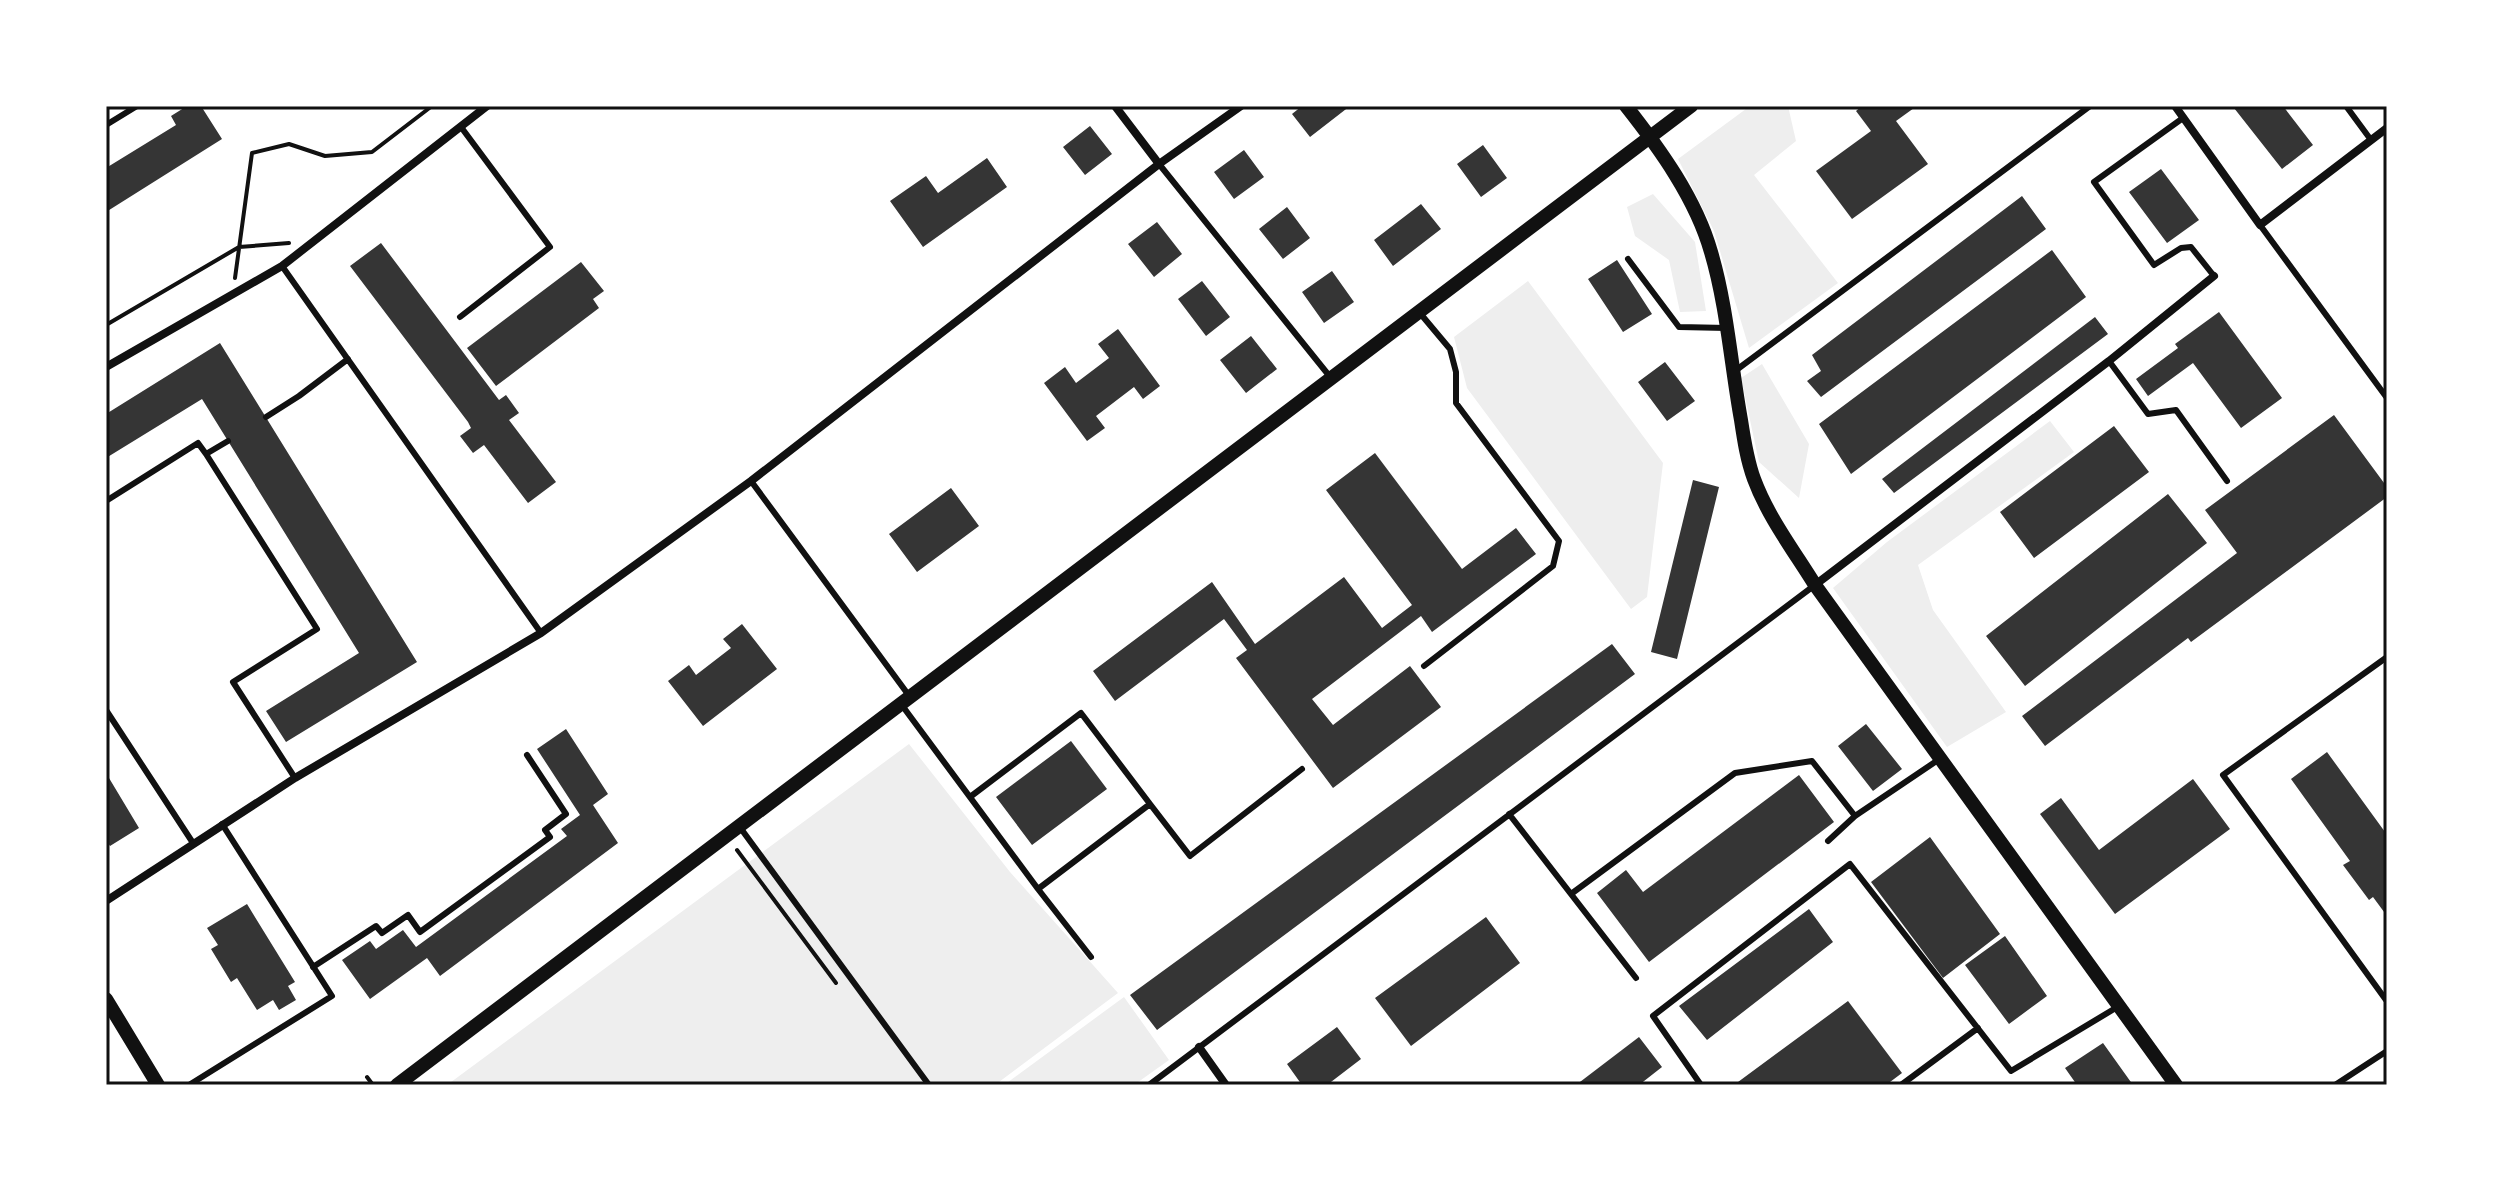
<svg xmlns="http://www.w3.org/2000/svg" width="2493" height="1191" font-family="Roboto,sans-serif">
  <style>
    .green { fill: #eee }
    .building { fill: #353535 }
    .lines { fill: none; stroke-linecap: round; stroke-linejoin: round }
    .path { stroke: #111; stroke-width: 4 }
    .service { stroke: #111; stroke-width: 6 }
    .minor { stroke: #111; stroke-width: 8 }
    .tertiary { stroke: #111; stroke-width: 14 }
    .neatline { fill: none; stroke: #111; stroke-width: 3 }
  </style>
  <rect width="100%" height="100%" fill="#fff"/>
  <path class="green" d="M1750 106H1788L1796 141 1754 175 1838 283 1749 348 1714 231 1678 159Z
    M1653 194 1695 242 1706 311 1680 312 1669 260 1635 236 1627 207Z
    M1528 281 1663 463 1647 597 1631 609 1467 388 1454 337Z
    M1762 364 1809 444 1799 498 1759 462 1741 378Z
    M2050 421 2074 452 1918 565 1933 610 2006 712 1947 747 1833 588 1887 542Z
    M909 744 1010 872 1118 993 995 1085H447Z
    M1124 997 1169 1060 1134 1085H1004Z"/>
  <path class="building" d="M187 106H201L222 139 106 212V168L176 125 171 116Z
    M1302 106H1350L1310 137 1292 114Z
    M1862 106H1913L1914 108 1896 121 1928 164 1852 219 1816 171 1871 131 1856 111Z
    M2237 106H2283L2313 145 2282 169 2234 108Z
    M1090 126 1112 154 1085 175 1063 147Z
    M1483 145 1507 178 1481 197 1457 164Z
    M1244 150 1264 177 1234 199 1214 172Z
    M987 158 1007 187 923 247 890 201 926 176 938 193Z
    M2161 169 2199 220 2167 243 2129 192Z
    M2022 196 2046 229 1821 397 1807 381 1821 371 1812 355Z
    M1421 204 1441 229 1393 266 1374 240Z
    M1287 207 1310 238 1283 259 1259 229Z
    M1157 222 1182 254 1154 277 1128 244Z
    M381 243 499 400 506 395 519 413 509 420 556 482 528 503 484 445 473 453 460 436 471 428 468 422 350 266Z
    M2052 250 2086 297 1851 474 1819 424Z
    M1617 260 1652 314 1623 332 1588 279Z
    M581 262 604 291 593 299 599 308 496 386 467 348Z
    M1332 271 1354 302 1324 323 1302 292Z
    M1202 281 1230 317 1206 336 1178 299Z
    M2219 312 2282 398 2241 428 2193 363 2148 396 2136 379 2178 348 2175 344Z
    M2095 317 2108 334 1894 493 1882 479Z
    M1118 329 1160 386 1143 399 1134 387 1096 416 1105 428 1087 441 1044 383 1065 367 1076 383 1109 358 1098 344Z
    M1251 336 1277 369 1246 393 1220 360Z
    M220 343 417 662 286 742 266 711 359 653 202 399 106 458V414Z
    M1665 362 1695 401 1667 421 1638 382Z
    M2334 415 2387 487V497L2191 642 2188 638 2045 746 2022 716 2237 553 2205 510Z
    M2114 426 2149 472 2034 558 2000 512Z
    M1375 453 1462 569 1516 528 1536 554 1432 632 1421 616 1312 699 1333 725 1410 666 1441 707 1333 788 1236 658 1247 650 1224 619 1115 701 1093 671 1212 582 1255 644 1344 577 1382 628 1412 605 1326 490Z
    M1693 480 1719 487 1677 659 1651 652Z
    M951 488 979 526 917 572 889 534Z
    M2168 494 2207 543 2025 686 1986 636Z
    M742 624 777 669 703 726 668 681 689 665 696 675 731 648 723 639Z
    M1612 644 1635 674 1157 1030 1130 995Z
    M1866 724 1902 769 1873 791 1838 746Z
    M566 729 608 794 593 805 618 843 440 976 427 958 370 999 342 960 370 941 376 949 403 930 416 947 567 836 561 829 580 815 537 749Z
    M1071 741 1107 789 1032 845 996 797Z
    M2327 752 2385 832 2387 831V916L2373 897 2369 900 2343 865 2350 861 2291 779Z
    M106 773 139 828 110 846 106 840Z
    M1799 775 1834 822 1649 962 1597 893 1626 870 1643 892Z
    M2193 779 2230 829 2115 914 2040 814 2061 798 2099 850Z
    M1930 837 2000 934 1943 978 1871 882Z
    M247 904 295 982 288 986 296 1000 279 1010 273 1000 257 1010 237 978 231 982 211 949 218 945 207 928Z
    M1809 909 1833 942 1707 1040 1679 1006Z
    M1486 917 1520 963 1411 1046 1375 998Z
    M2005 936 2047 996 2009 1024 1965 965Z
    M1848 1001 1902 1073 1886 1085H1740L1738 1082Z
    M1337 1027 1361 1059 1327 1085H1302L1287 1064Z
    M1639 1037 1662 1067 1639 1085H1576Z
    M2103 1043 2133 1085H2077L2065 1068Z"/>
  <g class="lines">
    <path class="path" d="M235 278 252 153 289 144 325 156 372 152 432 106
      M106 325 239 247 289 243
      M737 850 836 983
      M367 1077 373 1085"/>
    <path class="service" d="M2346 106 2371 140
      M2183 118 2094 182 2154 265 2181 248 2191 247 2214 276
      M106 125 137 106
      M1159 164 1331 378
      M2260 225 2387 398
      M1628 259 1679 327 1727 328
      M282 266 541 633
      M1419 312 1450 349 1456 372V403L1559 541 1553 566 1424 666
      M460 317 550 247 461 127
      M2109 361 2148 414 2176 410 2227 481
      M1735 371 2090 106
      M266 417 299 396 348 359
      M228 441 206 454 317 629 233 682 295 778
      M751 481 910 697
      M106 501 198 443 206 454
      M901 704 1038 889 1150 804 1081 713 970 797
      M106 710 193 843
      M1150 804 1190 856 1302 769
      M1509 814 1636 978
      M1855 816 1938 760
      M739 826 929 1085
      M1038 889 1091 957
      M1571 894 1735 773 1812 761 1855 816 1828 841
      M313 967 376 926 382 933 408 915 420 932 550 837 545 830 566 814 527 755
      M2386 1000 2223 775 2387 657
      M189 1085 332 996 222 824
      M1149 1085 1815 585
      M1701 1085 1653 1016 1850 864 2011 1071 2119 1006
      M1901 1085 1978 1028
      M2335 1085 2387 1051"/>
    <path class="minor" d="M1115 106 1159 164
      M2175 106 2260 225 2387 128
      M106 367 282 266 487 106
      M1815 585 2109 361 2214 276
      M106 901 295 778 541 633 751 481 1159 164 1241 106
      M1199 1047 1226 1085"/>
    <path class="tertiary" d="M1626 106C1660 149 1696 199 1711 252 1727 306 1731 365 1741 420 1744 440 1747 460 1754 479 1768 517 1794 551 1815 585L2176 1085
      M106 999 158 1085
      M397 1085 1691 106"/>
  </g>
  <rect width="2493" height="1191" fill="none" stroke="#ffffff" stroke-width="216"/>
  <rect x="108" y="108" width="2277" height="975" class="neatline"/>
</svg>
